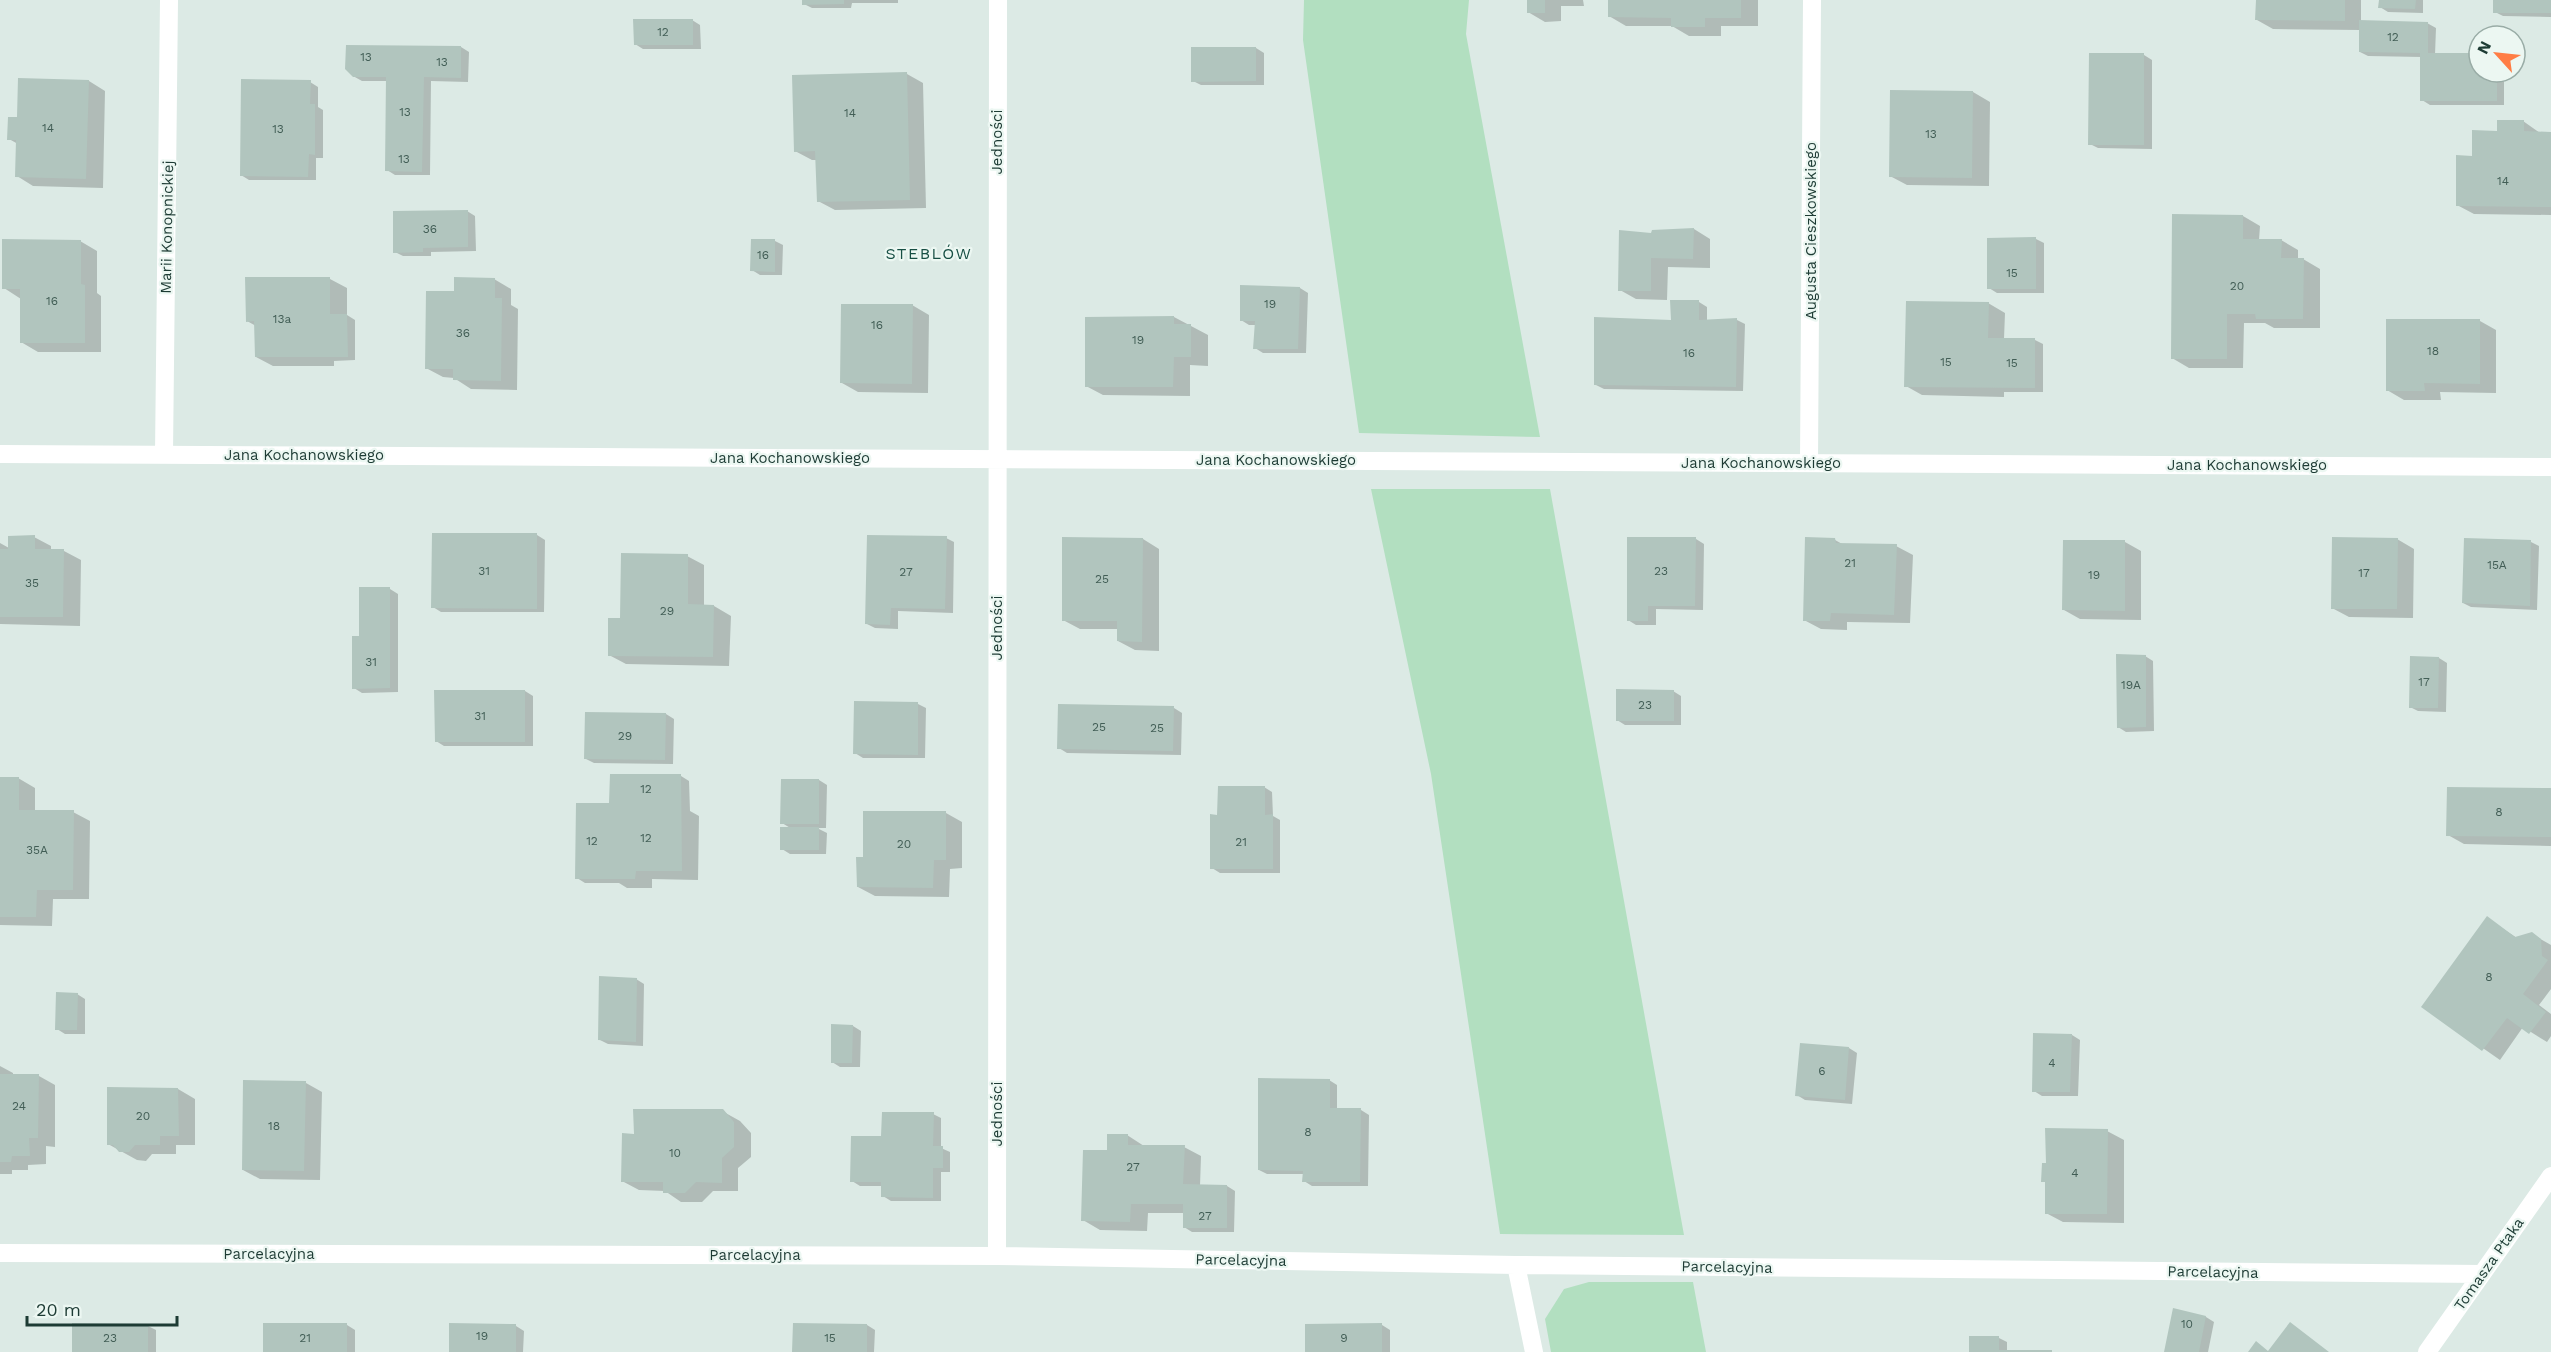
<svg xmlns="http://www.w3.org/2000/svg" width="2551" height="1352" font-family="'Work Sans',sans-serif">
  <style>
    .green { fill: #b2dfc0 }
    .shadow { fill: #0003 }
    .building { fill: #b1c5be }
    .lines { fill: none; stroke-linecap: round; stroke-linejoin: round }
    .street { stroke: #fff; stroke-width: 18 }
    .labels { text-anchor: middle; stroke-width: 4.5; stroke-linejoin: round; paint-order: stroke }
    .number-label { font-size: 12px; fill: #425e56 }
    .street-label { font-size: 15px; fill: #1d3b34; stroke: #ecf7f2 }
    .neighbourhood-label { font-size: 16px; letter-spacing: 1.5px; fill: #174f44; stroke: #ecf7f2 }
  </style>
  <rect width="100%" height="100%" fill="#dceae5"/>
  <path class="green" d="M1304 0H1469L1466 34 1540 437 1359 433 1303 40Z
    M1371 489H1550L1684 1235 1500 1234 1431 774Z
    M1589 1282H1693L1706 1352H1551L1545 1319 1564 1289Z"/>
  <path class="shadow" d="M804 0H898V3H852L851 8H812L804 4Z
    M1528 0H1583L1584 6H1561V21L1545 22 1528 12Z
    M1610 0H1758V26H1721V36H1689L1672 26H1626L1609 16Z
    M2257 0H2361V22L2427 23 2436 28 2435 55H2479V72H2504V105H2430L2422 100V57L2368 56 2360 52 2361 30 2273 29 2257 20Z
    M2380 0H2423V13L2388 12 2380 7Z
    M2495 0H2551V17L2503 16 2495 12Z
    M692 20 700 25 701 49H643L635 44Z
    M461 47 469 52 468 82 431 81 430 175H395L387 170 388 81H362L353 76Z
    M1256 48 1264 53V85H1201L1193 81Z
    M2144 55 2152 60V149L2098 148 2090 144Z
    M907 74 923 83 926 208 835 210 818 201 817 160H812L795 151Z
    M89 81 105 91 103 188 33 186 17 176 18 144 9 139 19 118Z
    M310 82 318 87V107L323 110V158H316V180H249L241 175Z
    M1891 91 1973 92 1990 102 1989 186 1907 185 1890 176Z
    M2523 121 2540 133H2551V215L2474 214 2457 205 2473 157 2498 132Z
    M467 211 475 216 476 251 431 252V256H403L395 252Z
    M2173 216H2243L2260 226 2259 240H2281L2298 250V259H2303L2320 269V328H2274L2265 323H2244L2243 368H2189L2172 358Z
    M1694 229 1710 239V268L1668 267 1667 300 1636 299 1620 290 1652 235Z
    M1988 239H2036L2044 243V293H1997L1989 288Z
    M80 241 97 251V293L101 296V352H38L21 342V299L4 288Z
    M775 241 783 245 782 275H760L752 270Z
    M330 279 347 288V315L355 320V360L334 361V366H273L256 357V326L247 321Z
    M494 279 511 289V305L518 309 517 390 471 389 454 378 443 377 426 368 456 293Z
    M1300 288 1308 293 1306 353H1263L1255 348 1256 325H1249L1241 320Z
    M1699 302 1707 307V321L1737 320 1745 324 1743 391 1604 389 1596 385Z
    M1988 303 2005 313 2004 339 2035 340 2043 344V392H2004V397L1922 395 1906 386Z
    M912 305 929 315 928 393 858 392 842 383Z
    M1174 317 1208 335V366L1190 365V396L1103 395 1086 386Z
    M2480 321 2496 330V393L2440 392 2441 400H2404L2387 390Z
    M537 535 545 540 544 612H441L433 607Z
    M34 537 51 546V551H64L81 560 80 626 0 624V543L9 548Z
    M946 538 954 542 953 613 898 611V629L875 628 867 624Z
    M1143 539 1159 549V651L1135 650 1118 641V629H1080L1063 620Z
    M1696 539 1704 544 1703 610 1656 609V625H1636L1628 620Z
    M2397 539 2414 549 2413 618 2349 617 2332 608Z
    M1835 540 1844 545 1896 546 1913 555 1910 623 1847 622V630L1821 629 1804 620Z
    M2125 542 2141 551V620L2080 619 2064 610Z
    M2531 542 2539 546 2537 610 2471 607 2463 603Z
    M687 556 704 565V606H714L731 616 729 666 626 664 609 655 621 620Z
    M390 589 398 594V692L362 693 354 688 360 637Z
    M2145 656 2153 661 2154 731 2126 732 2118 727Z
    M2439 658 2447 663 2446 712 2418 711 2410 707Z
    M525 691 533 696V746H444L436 741Z
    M1673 691 1681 696V725H1625L1617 720Z
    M918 704 926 708 925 758H863L855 753Z
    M1174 708 1182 713 1181 755 1067 753 1059 748Z
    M666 714 674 719 673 764 594 763 586 759Z
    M681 776 689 781 690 811 699 816 698 880 652 879V888H627L619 883H585L577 878 611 805Z
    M0 778H18L35 788V812H73L90 821 89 899H53L52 926 0 925Z
    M819 780 827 785 826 828H817L827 833 826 854H790L782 849 792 829 782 823Z
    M1264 787 1272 792 1273 816 1280 820V873H1220L1212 868 1219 816Z
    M2551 789V846L2464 844 2448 835Z
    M946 813 962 822V868L950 869 949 897 875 896 858 887 864 858Z
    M2487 918 2517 938 2532 934 2551 945V989L2539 1005 2551 1014V1036L2547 1042 2523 1027 2500 1060 2424 1007Z
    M636 979 644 984 643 1046 608 1044 600 1040Z
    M77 994 85 999V1034H65L57 1029Z
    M853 1026 861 1031 860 1067H840L832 1062Z
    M2072 1035 2080 1040 2078 1096H2042L2034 1091Z
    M1849 1048 1857 1053 1852 1104 1805 1100 1797 1095Z
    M0 1066 13 1073V1076H39L55 1085V1147L46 1146V1164L28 1165V1170H12V1174H0Z
    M1329 1080 1337 1085V1110H1361L1369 1115 1368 1186H1312L1304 1181V1174H1267L1259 1170Z
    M306 1083 322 1092 320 1180 260 1179 243 1170Z
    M178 1089 195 1099V1145H176V1154H152L146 1161 137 1160 108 1144Z
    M722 1111 740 1121 751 1133V1157L738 1168V1191H713L702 1202H681L665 1191 639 1190 622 1181Z
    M933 1114 941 1118V1148L950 1152V1172H941V1201H891L883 1196V1186H860L852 1181Z
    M2107 1131 2124 1140V1223L2063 1222 2046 1213 2047 1183 2043 1181Z
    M1127 1135 1144 1146 1184 1147 1201 1156 1200 1186H1227L1235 1191 1234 1232H1192L1184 1227V1213H1148L1147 1231 1100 1230 1083 1220 1109 1152Z
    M2174 1310 2206 1317 2214 1322 2208 1352H2165Z
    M74 1325 148 1326 156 1330V1352H73Z
    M347 1325 355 1330V1352H265Z
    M867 1325 875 1330 874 1352H794Z
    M1382 1325 1390 1330V1352H1307Z
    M516 1326 524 1331 523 1352H450Z
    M1970 1337 1999 1338 2007 1342V1351L2053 1352H1970Z"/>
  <path class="building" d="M802 0H844V4L802 5Z
    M1527 0H1545V13H1527Z
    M1608 0H1741V18H1705V27H1671V18L1608 17Z
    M2256 0H2345V21L2255 20Z
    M2379 0H2416L2415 9 2378 8Z
    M2493 0H2551V13H2493Z
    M633 19H693V45H634Z
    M2359 20 2428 22V53H2479V72H2497V101H2420V53L2359 52Z
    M346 45 461 46V78L424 77 422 172 385 171 386 77H353L345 69Z
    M1191 47H1256V81L1191 82Z
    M2089 53H2144V145H2088Z
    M907 72 910 200 817 202 815 151 794 152 792 75Z
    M18 78 89 80 86 179 15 177 16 140H7L8 117H17Z
    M241 79 311 80 310 104H315V155L309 154 308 177 240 176Z
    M1890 90 1973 91 1972 178 1889 177Z
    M2497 120H2524V131L2551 132V207L2456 206V155L2472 156V130L2497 131Z
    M468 210V247L423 248V252L393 253V211Z
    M2172 214 2243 215V239H2282L2281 258H2304L2303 319H2256L2255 314H2227V359H2171Z
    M1694 228 1693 259 1651 258V291H1618L1619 230 1651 233 1652 230Z
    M2036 237V289H1987V238Z
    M2 239 81 240V284L85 285V343H20V289H2Z
    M751 239H775V272L750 271Z
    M245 277H330V314H347L348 357H255L254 321 246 322Z
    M454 277 495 278V298H502L501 381 453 380V369H425L426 291H454Z
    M1240 285 1300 287 1298 349H1253L1255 321H1240Z
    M1670 300H1699V320L1737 318 1736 387 1594 385V317L1671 320Z
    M1906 301 1989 302 1988 338H2035V388L1904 387Z
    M841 304H913L912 384 840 383Z
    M1174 316V324H1191V357H1174L1173 387H1085V317Z
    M2386 319H2480V384L2424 383 2425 391H2386Z
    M432 533H537V609L431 608Z
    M35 535V549H64L63 617H0V549H8V536Z
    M867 535 947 536 945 609 891 608 890 625 865 624Z
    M1062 537 1143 538 1142 642 1117 641V621H1062Z
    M1627 537H1696L1695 606H1648V621H1627Z
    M1805 537 1835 538 1836 543 1897 544 1894 615 1831 613 1830 621H1803Z
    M2332 537 2398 538 2397 609H2331Z
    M2464 538 2531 540 2530 606 2462 603Z
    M2063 540H2125V611L2062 610Z
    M621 553 688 554V604L714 605 713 657 608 656V618H620Z
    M359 587H390V688L352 689V636H359Z
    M2116 654 2146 655V727L2117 728Z
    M2410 656 2439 657 2438 708H2409Z
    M1616 689 1674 690V721H1616Z
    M434 690H525V742H435Z
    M854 701 918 702V755L853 754Z
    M1058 704 1174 706 1173 751 1057 749Z
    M585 712 666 713 665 760 584 759Z
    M610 774H681L682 871H636L635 879H575L576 803H609Z
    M0 777H19V810H74L73 890H37L36 917H0Z
    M781 779H819V824H780Z
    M1218 786H1265V815L1273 814V869H1210V814L1217 815Z
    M2447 787 2551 788V837L2446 836Z
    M863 811H946V860H934L933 888 857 887 856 857H863Z
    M780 827H819V850H780Z
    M2487 916 2515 937 2532 932 2541 939 2542 956 2548 960 2523 994 2546 1012 2529 1034 2507 1018 2482 1051 2421 1007Z
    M599 976 637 978 636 1042 598 1040Z
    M56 992 78 993 77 1030H55Z
    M831 1024 853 1025 852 1063H831Z
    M2033 1033 2072 1034 2070 1092H2032Z
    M1800 1043 1849 1047 1845 1100 1795 1096Z
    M0 1074H39L38 1138H29L30 1156H12L11 1162H0Z
    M1258 1078 1330 1079V1108H1361L1360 1182H1302L1303 1171 1258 1170Z
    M243 1080 306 1081 304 1171 242 1170Z
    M107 1087 178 1088 179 1136H160V1145H135L129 1152H119L113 1145H107Z
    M633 1109H723L734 1122V1147L722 1158V1183L696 1182 685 1193H663V1182H621L622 1133 634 1134Z
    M882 1112H934L933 1146H943V1168H933V1198L881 1197V1182H850L851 1136H881Z
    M2045 1128 2108 1129 2107 1214H2045V1182H2041L2042 1163H2046Z
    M1107 1134H1128V1145H1185L1183 1184 1227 1185V1228H1183V1204H1131L1130 1222 1081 1221 1083 1150H1107Z
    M2173 1308 2206 1316 2199 1352H2164Z
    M2290 1322 2329 1352H2248L2256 1341 2268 1351Z
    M72 1323 148 1324V1352H72Z
    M263 1323H347V1352H263Z
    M449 1323 516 1324V1352H449Z
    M793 1323 867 1324V1352H792Z
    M1382 1323V1352H1305V1324Z
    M1969 1336H1999V1350H2052V1352H1969Z"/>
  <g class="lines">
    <path class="street" d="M0 454 2551 467
      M164 454 169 0
      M1809 463 1812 0
      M0 1253 997 1256 1516 1265 2482 1274
      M997 1256 998 0
      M1516 1265 1534 1352
      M2427 1352 2551 1176"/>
  </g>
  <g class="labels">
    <g class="number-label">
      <text x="663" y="36">12</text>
      <text x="2393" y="41">12</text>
      <text x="366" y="61">13</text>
      <text x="442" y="66">13</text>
      <text x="405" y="116">13</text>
      <text x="850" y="117">14</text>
      <text x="48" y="132">14</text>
      <text x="278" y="133">13</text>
      <text x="1931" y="138">13</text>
      <text x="404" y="163">13</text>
      <text x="2503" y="185">14</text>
      <text x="430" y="233">36</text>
      <text x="763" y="259">16</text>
      <text x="2012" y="277">15</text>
      <text x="2237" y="290">20</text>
      <text x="52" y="305">16</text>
      <text x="1270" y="308">19</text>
      <text x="282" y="323">13a</text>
      <text x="877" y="329">16</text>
      <text x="463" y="337">36</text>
      <text x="1138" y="344">19</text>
      <text x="2433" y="355">18</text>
      <text x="1689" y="357">16</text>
      <text x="1946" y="366">15</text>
      <text x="2012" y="367">15</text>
      <text x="1850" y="567">21</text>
      <text x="2497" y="569">15A</text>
      <text x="484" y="575">31</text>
      <text x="1661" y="575">23</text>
      <text x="906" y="576">27</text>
      <text x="2364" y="577">17</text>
      <text x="2094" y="579">19</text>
      <text x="1102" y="583">25</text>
      <text x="32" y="587">35</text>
      <text x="667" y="615">29</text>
      <text x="371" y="666">31</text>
      <text x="2424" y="686">17</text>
      <text x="2131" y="689">19A</text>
      <text x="1645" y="709">23</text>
      <text x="480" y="720">31</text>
      <text x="1099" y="731">25</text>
      <text x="1157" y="732">25</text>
      <text x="625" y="740">29</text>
      <text x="646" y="793">12</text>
      <text x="2499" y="816">8</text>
      <text x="646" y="842">12</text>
      <text x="592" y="845">12</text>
      <text x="1241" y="846">21</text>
      <text x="904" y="848">20</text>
      <text x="37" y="854">35A</text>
      <text x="2489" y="981">8</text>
      <text x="2052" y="1067">4</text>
      <text x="1822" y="1075">6</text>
      <text x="19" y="1110">24</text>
      <text x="143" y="1120">20</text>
      <text x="274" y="1130">18</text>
      <text x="1308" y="1136">8</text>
      <text x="675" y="1157">10</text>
      <text x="1133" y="1171">27</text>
      <text x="2075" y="1177">4</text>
      <text x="1205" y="1220">27</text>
      <text x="2187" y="1328">10</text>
      <text x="482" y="1340">19</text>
      <text x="110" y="1342">23</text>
      <text x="305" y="1342">21</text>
      <text x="830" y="1342">15</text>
      <text x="1344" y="1342">9</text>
    </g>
    <g class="street-label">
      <text transform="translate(997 142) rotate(-90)" y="5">Jedności</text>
      <text transform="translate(167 227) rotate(-89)" y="5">Marii Konopnickiej</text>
      <text transform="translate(1811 231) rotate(-90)" y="5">Augusta Cieszkowskiego</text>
      <text x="304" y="460">Jana Kochanowskiego</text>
      <text x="790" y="463">Jana Kochanowskiego</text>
      <text x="1276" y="465">Jana Kochanowskiego</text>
      <text x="1761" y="468">Jana Kochanowskiego</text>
      <text x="2247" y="470">Jana Kochanowskiego</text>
      <text transform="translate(997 628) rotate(-90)" y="5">Jedności</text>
      <text transform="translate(997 1114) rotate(-90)" y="5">Jedności</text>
      <text x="269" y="1259">Parcelacyjna</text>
      <text x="755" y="1260">Parcelacyjna</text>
      <text transform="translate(1241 1260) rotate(1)" y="5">Parcelacyjna</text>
      <text transform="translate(2489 1264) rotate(-55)" y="5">Tomasza Ptaka</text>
      <text transform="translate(1727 1267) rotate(1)" y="5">Parcelacyjna</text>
      <text transform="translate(2213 1272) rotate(1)" y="5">Parcelacyjna</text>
    </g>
    <g class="neighbourhood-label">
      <text x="929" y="259">STEBLÓW</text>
    </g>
  </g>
  <g transform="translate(2497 54) rotate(297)"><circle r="28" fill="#ecf7f2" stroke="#99aca6" stroke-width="1.5"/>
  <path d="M0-4.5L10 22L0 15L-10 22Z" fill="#ff7d45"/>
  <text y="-9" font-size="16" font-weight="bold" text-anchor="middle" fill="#1d3b34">N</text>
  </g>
  <path d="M27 1316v9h150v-9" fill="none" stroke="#1d3b34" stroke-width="3"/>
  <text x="36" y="1316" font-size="18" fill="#1d3b34" stroke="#ecf7f2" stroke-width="4.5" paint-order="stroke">20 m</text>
</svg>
